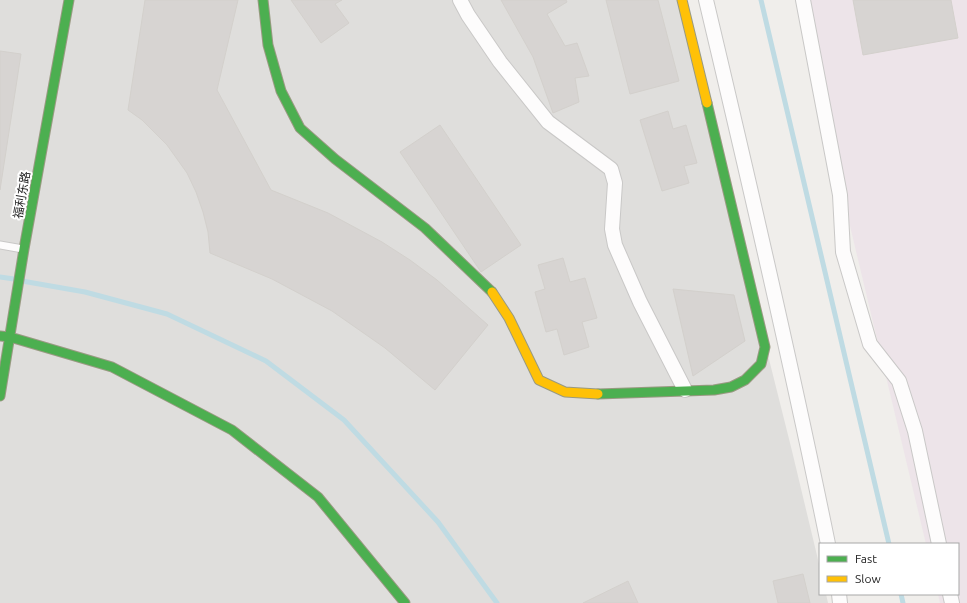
<svg xmlns="http://www.w3.org/2000/svg" width="967" height="603" font-family="Ubuntu,'Noto Sans SC',sans-serif">
  <style>
    .residential { fill: #dfdedc }
    .industrial { fill: #ede4e9 }
    .lines { fill: none; stroke-linecap: round; stroke-linejoin: round }
    .stream { stroke: #bfdbe3; stroke-width: 5 }
    .building { fill: #d7d4d2; stroke: #d3d0cc }
    .lane-casing { stroke: #c9c8c7; stroke-width: 9 }
    .street-casing { stroke: #c9c8c7; stroke-width: 16 }
    .fast-casing { stroke: #999a82; stroke-width: 11 }
    .slow-casing { stroke: #999a82; stroke-width: 11 }
    .lane { stroke: #fdfcfc; stroke-width: 7 }
    .street { stroke: #fdfcfc; stroke-width: 14 }
    .fast { stroke: #4caf50; stroke-width: 9 }
    .slow { stroke: #ffc107; stroke-width: 9 }
    .labels { text-anchor: middle; stroke-width: 4; stroke-linejoin: round; paint-order: stroke }
    .street-label { font-size: 12px; fill: #222; stroke: #fff }
  </style>
  <rect width="100%" height="100%" fill="#f0eeeb"/>
  <path class="residential" d="M0 0H679L792 451 820 568V594H826L828 603H0Z"/>
  <path class="industrial" d="M796 0H967V603H940L938 594H958V544H926Z"/>
  <g class="lines">
    <path class="stream" d="M761 0 889 544
      M0 277 14 279
      M22 281 85 292 167 314 266 361 344 420 438 522 497 603
      M901 594 903 603"/>
  </g>
  <path class="building" d="M145 0H238L217 90 271 190 328 213 382 242 410 260 437 280 488 325 435 390 385 348 332 311 272 279 210 253 208 232 203 212 196 192 187 173 167 145 142 120 128 110Z
    M291 0H342L335 4 349 23 321 43Z
    M501 0H566L567 2 547 14 565 46 577 43 589 76 575 78 579 102 553 113 533 57Z
    M606 0H658L679 81 630 94Z
    M853 0H951L958 38 863 55Z
    M0 51 21 54 0 190Z
    M668 111 673 129 686 125 697 163 684 166 689 183 662 191 640 120Z
    M440 125 521 245 481 272 400 152Z
    M563 258 570 282 585 278 597 318 582 322 589 347 564 355 557 329 546 332 535 292 545 289 538 265Z
    M673 289 734 295 745 341 693 376Z
    M803 574 810 603H778L773 581Z
    M628 581 638 603H583Z"/>
  <g class="lines">
    <g class="lane-casing">
      <path id="lane" d="M0 245 23 249"/>
    </g>
    <g class="street-casing">
      <path id="street" d="M460 0 468 15 500 62 548 122 611 169 615 183 612 229 615 245 640 302 685 390
        M706 0C749 181 791 362 828 544
        M803 0 840 195 843 252 870 344 899 381 915 431 939 544
        M839 594 840 603
        M950 594 952 603"/>
    </g>
    <g class="fast-casing">
      <path id="fast" d="M263 0 268 45 281 91 300 128 335 159 425 228 492 292
        M0 336 10 337 112 367 232 430 318 497 405 603
        M598 394 714 390 731 387 745 380 761 364 765 347 707 103
        M0 396 24 249 69 0"/>
    </g>
    <g class="slow-casing">
      <path id="slow" d="M682 0 707 103
        M492 292 509 318 539 380 565 392 598 394"/>
    </g>
    <use href="#lane" class="lane"/>
    <use href="#street" class="street"/>
    <use href="#fast" class="fast"/>
    <use href="#slow" class="slow"/>
  </g>
  <g class="labels">
    <g class="street-label">
      <text transform="translate(22 195) rotate(-80)" y="4">福利东路</text>
    </g>
  </g>
  <rect x="819" y="543" width="140" height="52" fill="#ffffff" stroke="#a7a7a7"/>
  <rect x="827" y="556" width="20" height="6" fill="#4caf50" stroke="#a7a7a7"/>
  <text x="855" y="563" font-size="12" fill="#222222">Fast</text>
  <rect x="827" y="576" width="20" height="6" fill="#ffc107" stroke="#a7a7a7"/>
  <text x="855" y="583" font-size="12" fill="#222222">Slow</text>
</svg>
